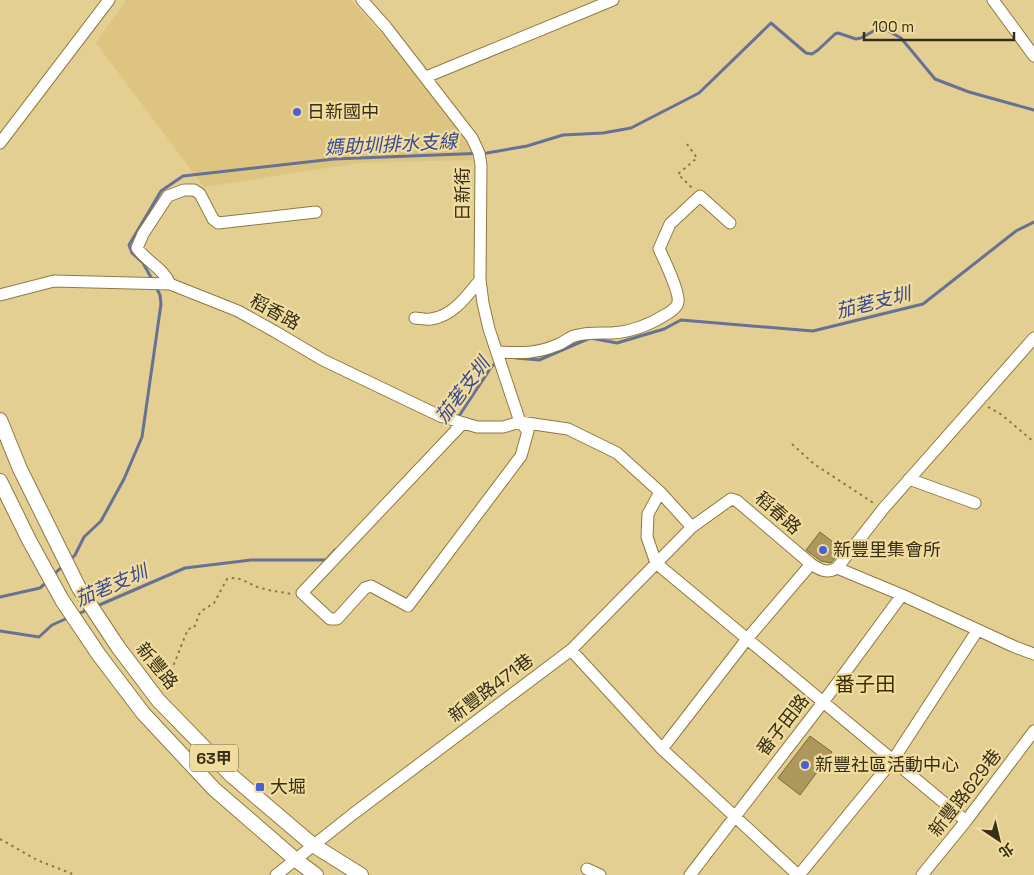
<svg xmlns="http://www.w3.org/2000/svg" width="1034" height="875" font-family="'Space Grotesk','Noto Sans TC',sans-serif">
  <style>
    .built { fill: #ddc581 }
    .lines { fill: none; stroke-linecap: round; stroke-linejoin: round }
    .stream { stroke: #687194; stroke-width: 3 }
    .building { fill: #ac985d; stroke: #7d6a2f }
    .minor-casing { stroke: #8e7a40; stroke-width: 13 }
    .major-casing { stroke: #8e7a40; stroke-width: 16 }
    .path { stroke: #86784f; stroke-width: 2; stroke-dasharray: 2.5 4; stroke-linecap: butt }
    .minor { stroke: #fff; stroke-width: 11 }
    .major { stroke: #fff; stroke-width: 14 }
    .poi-dot { fill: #4a5fd4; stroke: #f1dc9f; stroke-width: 2 }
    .labels { text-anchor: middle; stroke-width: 4.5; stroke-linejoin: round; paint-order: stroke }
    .shield { fill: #f1dc9f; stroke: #6e623e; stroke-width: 1 }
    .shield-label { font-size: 16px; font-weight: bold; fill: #362e15 }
    .poi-label { font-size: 18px; fill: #362e15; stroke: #f1dc9f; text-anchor: start }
    .street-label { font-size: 18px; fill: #362e15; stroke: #f1dc9f }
    .water-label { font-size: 19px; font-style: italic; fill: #394992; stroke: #f1dc9f }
    .quarter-label { font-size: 20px; fill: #3c2e00; stroke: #f1dc9f }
  </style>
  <rect width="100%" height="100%" fill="#e4cf93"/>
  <path class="built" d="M126 0H351L419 76 473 149 472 160 359 163 204 187 96 43Z"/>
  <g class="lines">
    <path class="stream" d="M153 281 143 263 132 253 129 245 161 191 183 176 334 159 487 153 527 146 563 135 603 133 631 128 699 93 771 23 806 53 812 54 818 50 835 34 838 33 856 39 861 38 879 28H883L901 38 935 79 969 92 1034 110
      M516 358 539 360 590 338 617 343 664 329 681 320 813 331 923 304 1016 231 1034 222
      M457 419 492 366 497 363
      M69 561 75 555 84 537 101 521 124 479 142 437 161 304 160 295 156 287
      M52 576 64 565
      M0 597 40 588 48 581
      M97 606 185 568 251 560H326L335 550
      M76 615 89 609
      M0 631 39 637 52 625 70 617"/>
  </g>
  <path class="building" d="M820 532 842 549 831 563 821 561 806 550Z
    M810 736 832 752 800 795 778 778Z"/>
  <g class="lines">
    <g class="minor-casing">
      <path id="minor" d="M362 0 386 27 472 138 479 153 481 165 480 280 483 303 489 329 520 422 528 431 521 456 408 606 371 586 365 588 337 619H330L302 593 463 423
        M993 0 1034 56
        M426 77 613 0
        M0 143 109 0
        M170 284C164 269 147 262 137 248L143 234 168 196 184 190H194L200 194 213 219 218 223 316 212
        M0 295 54 281 170 284 238 311 274 331 323 360 440 416 477 427H503L520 422 568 429 617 453 660 492 692 527
        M415 318C420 318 426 320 431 319 453 316 467 296 480 280
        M497 352C520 353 536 354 557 345 563 343 568 338 574 336 586 332 599 333 612 333 631 332 649 325 665 315 669 313 678 307 678 302 680 293 664 259 659 249L670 224 700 196 730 223
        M909 479 975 503
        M660 492 648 514 647 537 656 563 966 821
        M837 568 883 509 1034 338
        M571 650 662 749 798 875
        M662 749 747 639 811 564
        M587 869 600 875
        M276 875 353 814 571 650 692 527 731 499 737 501 811 564C820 570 827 574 837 568L902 595 1015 647 1034 654
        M690 875 824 701 902 595
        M799 875 893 760 977 631
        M922 875 966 821 1034 731"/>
    </g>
    <g class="major-casing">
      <path id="major" d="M0 420 20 469 79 588 118 647 158 700 232 776 313 845 361 875
        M0 481 29 540 62 600 99 655 143 713 214 789 296 860 316 875"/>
    </g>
    <path class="path" d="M687 144 697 158 678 174 693 189
      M988 407 1002 415 1034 442
      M792 444 814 464 875 504
      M164 689 188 629 194 628 200 612 214 603 227 579C241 575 248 585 261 588 271 591 281 592 292 594
      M0 839 37 860 75 875"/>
    <use href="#minor" class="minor"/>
    <use href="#major" class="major"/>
  </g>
  <g class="poi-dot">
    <circle cx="297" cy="112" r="5"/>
    <circle cx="823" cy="550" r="5"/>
    <circle cx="805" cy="765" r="5"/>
    <rect x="255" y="782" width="10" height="10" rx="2.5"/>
  </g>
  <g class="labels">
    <rect class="shield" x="190" y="744.5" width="48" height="27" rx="4"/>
    <g class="shield-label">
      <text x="214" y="764">63甲</text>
    </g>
    <g class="poi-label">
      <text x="307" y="118">日新國中</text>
      <text x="833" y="556">新豐里集會所</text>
      <text x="815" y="771">新豐社區活動中心</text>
      <text x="270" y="793">大堀</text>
    </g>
    <g class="street-label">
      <text transform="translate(463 194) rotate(-90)" y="6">日新街</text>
      <text transform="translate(275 312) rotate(29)" y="6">稻香路</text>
      <text transform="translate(778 513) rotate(41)" y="6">稻春路</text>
      <text transform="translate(157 666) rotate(51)" y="6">新豐路</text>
      <text transform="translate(491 688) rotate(-37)" y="6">新豐路471巷</text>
      <text transform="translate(783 725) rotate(-52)" y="6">番子田路</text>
      <text transform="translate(965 793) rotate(-52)" y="6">新豐路629巷</text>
    </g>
    <g class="water-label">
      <text transform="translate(391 144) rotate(-3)" y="7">媽助圳排水支線</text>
      <text transform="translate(873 302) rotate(-14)" y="7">茄荖支圳</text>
      <text transform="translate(462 390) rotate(-53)" y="7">茄荖支圳</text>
      <text transform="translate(111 585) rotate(-23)" y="7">茄荖支圳</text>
    </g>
    <g class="quarter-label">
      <text x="865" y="691">番子田</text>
    </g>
  </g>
  <g transform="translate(999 840) rotate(145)" stroke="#f1dc9f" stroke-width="4" paint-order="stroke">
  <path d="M0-4L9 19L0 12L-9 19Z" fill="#362e15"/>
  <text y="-8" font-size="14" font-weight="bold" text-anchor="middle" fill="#362e15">北</text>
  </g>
  <path d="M864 32v8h150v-8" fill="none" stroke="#362e15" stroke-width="2.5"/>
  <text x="872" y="32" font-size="15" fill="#362e15" stroke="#f1dc9f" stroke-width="4" paint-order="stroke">100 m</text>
</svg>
